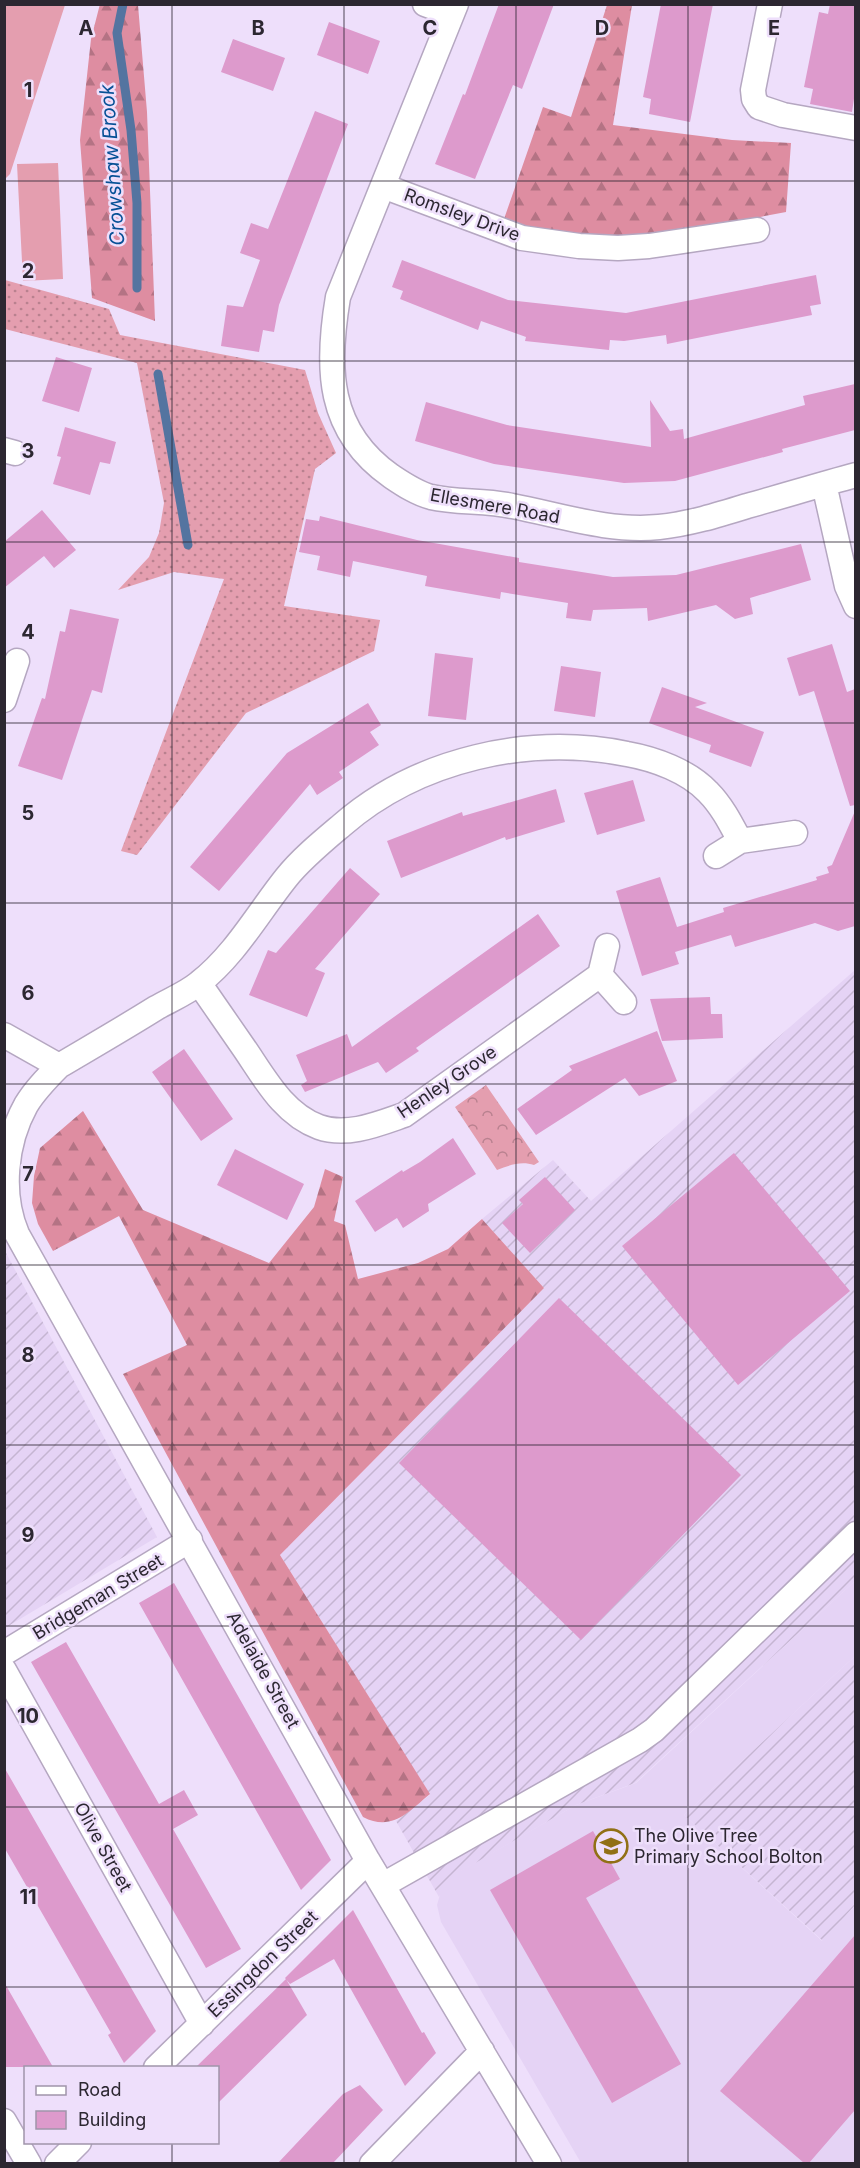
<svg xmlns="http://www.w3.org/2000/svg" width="860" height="2168" font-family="Inter,sans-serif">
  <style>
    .built { fill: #e5d3f5 }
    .industrial { fill: url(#industrial-furrows) }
    .grass { fill: url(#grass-dots) }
    .forest { fill: url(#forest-firs) }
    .park { fill: url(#park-crowns) }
    .pitch { fill: #e49eaf }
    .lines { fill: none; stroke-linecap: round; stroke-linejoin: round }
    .stream { stroke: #5474a0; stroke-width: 9 }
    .building { fill: #dd9acc }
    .minor-casing { stroke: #b5a7c1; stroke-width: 27 }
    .minor { stroke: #fff; stroke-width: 24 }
    .grid { fill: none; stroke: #2c2731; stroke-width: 1.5; stroke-opacity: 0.55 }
    .labels { text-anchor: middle; stroke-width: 5; stroke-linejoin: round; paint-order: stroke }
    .street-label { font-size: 18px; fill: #2c2731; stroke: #eedffb }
    .poi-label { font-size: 18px; fill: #2c2731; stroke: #eedffb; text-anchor: start }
    .water-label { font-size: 20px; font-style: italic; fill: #065096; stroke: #eedffb }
    .grid-label { font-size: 20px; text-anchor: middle; font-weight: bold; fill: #2c2731; stroke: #eedffb; stroke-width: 5; stroke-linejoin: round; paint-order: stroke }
  </style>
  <defs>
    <pattern id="industrial-furrows" width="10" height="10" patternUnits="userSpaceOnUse" patternTransform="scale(1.5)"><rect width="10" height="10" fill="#e5d3f5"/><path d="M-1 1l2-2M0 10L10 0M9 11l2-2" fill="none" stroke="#c5b5d2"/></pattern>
    <pattern id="grass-dots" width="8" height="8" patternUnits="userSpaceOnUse" patternTransform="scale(1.5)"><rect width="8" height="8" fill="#e49eaf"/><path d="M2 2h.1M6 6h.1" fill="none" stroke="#b9818f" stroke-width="1.8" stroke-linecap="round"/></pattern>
    <pattern id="forest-firs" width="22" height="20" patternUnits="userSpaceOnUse" patternTransform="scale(1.5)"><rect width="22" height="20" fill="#de8da1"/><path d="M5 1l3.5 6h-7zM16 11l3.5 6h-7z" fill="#b47384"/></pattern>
    <pattern id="park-crowns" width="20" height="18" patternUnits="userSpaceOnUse" patternTransform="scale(1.5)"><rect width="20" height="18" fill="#e49eaf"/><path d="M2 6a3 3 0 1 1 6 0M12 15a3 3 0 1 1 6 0" fill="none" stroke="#b9818f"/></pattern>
  </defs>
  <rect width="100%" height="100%" fill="#eedffb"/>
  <path class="built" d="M855 1581V1656L684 1815 822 1941 855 1905V2163H581L441 1922 437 1905 441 1891 448 1878 576 1805 636 1783Z"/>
  <path class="industrial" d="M855 970V1581L635 1783 576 1805 449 1878 439 1897 396 1821 430 1795 280 1555 544 1288 482 1219 553 1160 591 1201Z
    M5 1251 157 1537 5 1628H4Z
    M855 1656V1905L823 1941 684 1815Z"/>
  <path class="grass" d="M5 280 109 309 120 335 305 370 318 413 336 453 315 469 284 606 380 620 374 651 246 713 137 855 121 851 224 579 174 572 118 590 149 557 159 533 164 503 137 363 5 329Z"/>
  <path class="forest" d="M100 4 138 5 147 112 155 321 92 298 80 140 91 39Z
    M607 5H632L613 125 732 140 791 143 786 212 650 238 617 240 534 229 504 219 543 107 571 117Z
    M83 1111 143 1210 269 1263 314 1207 325 1169 343 1177 334 1221 345 1225 358 1279 418 1263 448 1249 482 1219 544 1288 280 1555 430 1794C408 1812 392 1832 363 1817L123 1374 187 1345 119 1216 53 1251 38 1224 32 1203 34 1176 40 1148Z"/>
  <path class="park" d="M486 1085 539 1162 534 1165C521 1161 510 1165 497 1170L455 1107Z"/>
  <path class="pitch" d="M5 4 65 5 10 174 5 179Z
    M58 163 63 279 23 281 17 164Z"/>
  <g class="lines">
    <path class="stream" d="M123 4 117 33 131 130 137 203V288
      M158 374 188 545"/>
  </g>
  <path class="building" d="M499 4H554L522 89 513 85 475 179 435 164 463 94 465 95Z
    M661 4H713L690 122 649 114 651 99 643 97Z
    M830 4H855V92L852 112 810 104 813 89 804 87 819 12 828 14Z
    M329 22 380 41 368 74 317 55Z
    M233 39 285 58 273 91 221 72Z
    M315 111 348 124 279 305 274 332 263 330 259 352 221 346 227 305 243 307 260 260 240 253 251 223 268 229Z
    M402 260 508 300 590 309 626 313 816 275 821 304 810 306 812 315 667 344 666 335 624 341 610 340 609 350 525 341 526 337 481 321 478 330 400 299 403 291 392 287Z
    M56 357 92 368 79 412 42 401Z
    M855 384V430L782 449 783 452 675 481 624 483 494 464 415 441 426 402 507 425 651 447 650 400 670 431 683 429 684 439 805 405 803 396Z
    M65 427 116 442 110 464 100 462 90 495 53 484 61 457 57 456Z
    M42 510 76 550 54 568 44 556 4 588V542Z
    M320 516 417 540 519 558V562L613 577 676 575 801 544 811 580 750 598 753 614 735 619 716 605 648 621 647 608 593 610 591 621 566 618 568 603 501 592 500 599 425 586 427 576 353 561 350 577 317 570 320 556 299 552 306 519 319 521Z
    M70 609 119 619 102 693 92 690 62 780 18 766 42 698 45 699 60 631 65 632Z
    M832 644 847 692 855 689V805L850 806 814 691 799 696 787 658Z
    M435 653 473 658 466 720 428 716Z
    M561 666 601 672 595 717 554 711Z
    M662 687 707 703 695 707 764 732 751 767 709 752 711 745 649 723Z
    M368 703 381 725 370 732 379 745 339 772 343 778 317 795 310 784 219 891 190 867 287 753Z
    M633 780 645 821 597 835 584 793Z
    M556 789 565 822 506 840 505 837 401 878 387 841 462 812 463 816Z
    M855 811V926L838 931 815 923 735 947 731 935 675 952 679 964 642 976 616 891 660 877 677 927 724 912 723 908 817 880 816 877 829 873 827 867 832 865Z
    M350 868 380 894 315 969 325 973 307 1017 249 995 268 950 276 953Z
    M538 914 560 946 416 1048 419 1051 386 1073 378 1062 305 1092 301 1085 307 1081 296 1055 347 1034 352 1047Z
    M710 997 711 1014H722L723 1038 662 1041 650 999Z
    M657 1031 677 1081 639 1096 625 1078 536 1135 517 1109 572 1070 569 1066Z
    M184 1049 233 1119 201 1141 152 1072Z
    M453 1138 476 1174 428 1204 429 1211 403 1228 397 1218 375 1232 355 1201 402 1170 403 1172 420 1162Z
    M235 1149 304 1184 287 1220 217 1185Z
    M734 1153 850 1291 738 1385 622 1246Z
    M545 1177 575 1210 530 1253 502 1223 523 1204 519 1200Z
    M559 1298 741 1475 581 1640 399 1463Z
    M174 1583 331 1860 301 1890 139 1603Z
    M66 1642 159 1804 184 1790 198 1815 173 1829 241 1949 206 1968 31 1662Z
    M4 1767 156 2031 124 2063 108 2035 111 2033 4 1847Z
    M593 1831 620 1879 586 1898 681 2064 612 2103 490 1890Z
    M353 1910 422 2033 424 2032 436 2053 405 2086 334 1959 290 1984 285 1978Z
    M855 1935V2110L809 2163H804L720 2091Z
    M286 1979 307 2015 218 2103V2067H196Z
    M4 1982 39 2043 53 2067H4Z
    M360 2085 383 2110 333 2163H278L343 2094Z"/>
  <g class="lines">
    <g class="minor-casing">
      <path id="minor" d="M425 4 452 14
        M456 4 338 297C326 368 327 431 391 476 403 484 416 493 431 497 457 503 485 500 512 506 560 515 608 532 659 527 689 524 718 515 747 506 783 496 819 485 856 475
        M770 4 753 90 754 99 759 107 783 115 856 128
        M383 186 522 238 579 246 618 248 649 246 757 230
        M4 450 15 453
        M824 484 847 586 856 606
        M4 700 17 661
        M716 856 740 841 795 833
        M607 946 600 975 624 1002
        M199 983C214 1005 229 1026 244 1048 264 1077 283 1114 319 1127 347 1137 378 1124 404 1115L600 975
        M4 1035 59 1066
        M4 1653 190 1540
        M4 1670 202 2024
        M383 1885 640 1740 654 1730 856 1534
        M156 2068 368 1861
        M4 2121 29 2164
        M57 2164 79 2142
        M372 2164 482 2051
        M549 2164 368 1861 17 1234C0 1194 5 1143 26 1105 35 1090 47 1078 59 1066 91 1047 124 1028 156 1008 170 1000 187 993 199 983 235 955 258 913 286 878 301 859 323 841 342 825 418 759 529 734 627 754 655 759 688 771 708 792 722 806 731 824 740 841"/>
    </g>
    <use href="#minor" class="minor"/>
  </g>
  <path class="grid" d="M172 4V2068M344 4V2164M516 4V2164M688 4V2164M4 181H856M4 361H856M4 542H856M4 723H856M4 903H856M4 1084H856M4 1265H856M4 1445H856M4 1626H856M4 1807H856M4 1987H856M172 2142V2164"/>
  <defs>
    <g id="school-ring" transform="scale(1.725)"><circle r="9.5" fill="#eedffb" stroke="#917016" stroke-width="1.5"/><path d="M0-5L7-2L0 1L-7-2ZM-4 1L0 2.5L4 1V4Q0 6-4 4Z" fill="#917016"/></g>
  </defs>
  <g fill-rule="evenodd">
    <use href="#school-ring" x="611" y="1846"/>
  </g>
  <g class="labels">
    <g class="street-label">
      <text transform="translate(462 215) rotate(20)" y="6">Romsley Drive</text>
      <text transform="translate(495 506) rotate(10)" y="6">Ellesmere Road</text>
      <text transform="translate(447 1082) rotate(-34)" y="6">Henley Grove</text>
      <text transform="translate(98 1597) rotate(-31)" y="6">Bridgeman Street</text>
      <text transform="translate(263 1670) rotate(61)" y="6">Adelaide Street</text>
      <text transform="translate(103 1847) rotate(61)" y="6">Olive Street</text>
      <text transform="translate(263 1964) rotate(-44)" y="6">Essingdon Street</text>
    </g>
    <g class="poi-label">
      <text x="634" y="1842">The Olive Tree<tspan x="634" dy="21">Primary School Bolton</tspan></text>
    </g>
    <g class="water-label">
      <text transform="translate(112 165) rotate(-94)" y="7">Crowshaw Brook</text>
    </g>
  </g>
  <g class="grid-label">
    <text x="86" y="35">A</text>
    <text x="258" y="35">B</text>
    <text x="430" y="35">C</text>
    <text x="602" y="35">D</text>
    <text x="774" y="35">E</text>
    <text x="28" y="97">1</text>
    <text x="28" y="278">2</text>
    <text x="28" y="458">3</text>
    <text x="28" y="639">4</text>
    <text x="28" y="820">5</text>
    <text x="28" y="1000">6</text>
    <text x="28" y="1181">7</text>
    <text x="28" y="1362">8</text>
    <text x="28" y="1542">9</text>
    <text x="28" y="1723">10</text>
    <text x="28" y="1904">11</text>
  </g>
  <rect width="860" height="2168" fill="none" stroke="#2c2731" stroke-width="12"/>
  <rect x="24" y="2066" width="195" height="78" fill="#eedffb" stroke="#a095aa" stroke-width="1.5"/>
  <rect x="36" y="2086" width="30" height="9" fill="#ffffff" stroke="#a095aa" stroke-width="1.5"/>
  <text x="78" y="2096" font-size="18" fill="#2c2731">Road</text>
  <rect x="36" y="2111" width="30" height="18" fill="#dd9acc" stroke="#a095aa" stroke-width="1.5"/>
  <text x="78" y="2126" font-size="18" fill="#2c2731">Building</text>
</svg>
